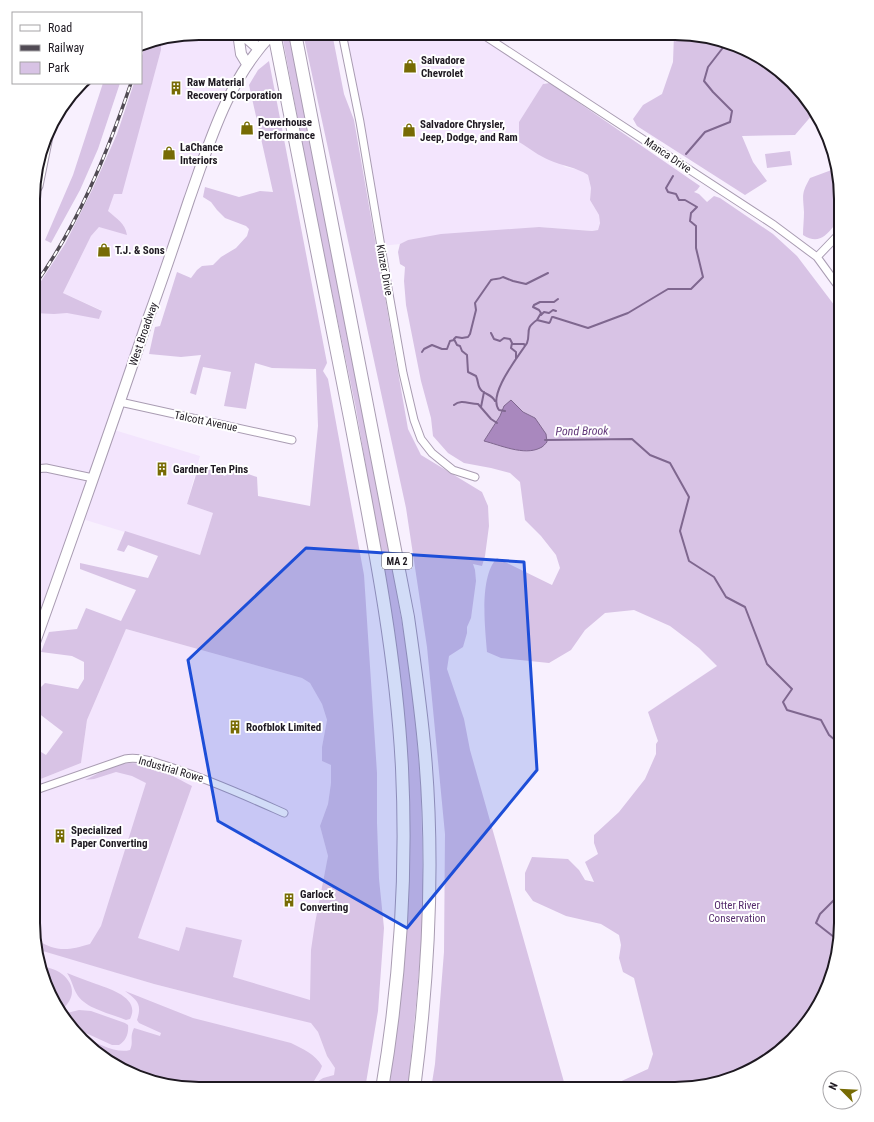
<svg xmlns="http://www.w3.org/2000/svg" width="874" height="1122" font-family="'Roboto Condensed',sans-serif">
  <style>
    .built { fill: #f3e5fd; fill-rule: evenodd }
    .green { fill: #d8c3e5; fill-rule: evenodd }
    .water { fill: #a988be; stroke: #7f678f }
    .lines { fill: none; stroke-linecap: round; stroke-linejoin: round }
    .stream { stroke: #7f678f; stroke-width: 2 }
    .street-casing { stroke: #a99cb2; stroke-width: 9 }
    .secondary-casing { stroke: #a99cb2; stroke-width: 12 }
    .highway-casing { stroke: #a99cb2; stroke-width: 14 }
    .street { stroke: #fff; stroke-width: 7 }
    .secondary { stroke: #fff; stroke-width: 10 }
    .highway { stroke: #fff; stroke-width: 12 }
    .rail-casing { stroke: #514b54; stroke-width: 3.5 }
    .rail { stroke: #fff; stroke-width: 2; stroke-dasharray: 6; stroke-linecap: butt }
    .marked { fill: #1d4ed8; fill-opacity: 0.2; stroke: #1d4ed8; stroke-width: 3; stroke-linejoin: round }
    .labels { text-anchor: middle; stroke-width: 4; stroke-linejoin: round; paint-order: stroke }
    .shield { fill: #fff; stroke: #625e64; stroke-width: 1 }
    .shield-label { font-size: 10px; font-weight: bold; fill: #1e1921 }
    .poi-label { font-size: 11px; font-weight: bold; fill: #1e1921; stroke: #fff; text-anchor: start }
    .street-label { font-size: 11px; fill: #1e1921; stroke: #fff }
    .park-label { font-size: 11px; fill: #562c6d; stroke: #fff }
    .water-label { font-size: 12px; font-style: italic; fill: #63397b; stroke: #fff }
    .rim { fill: none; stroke: #1e1921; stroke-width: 2 }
  </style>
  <rect width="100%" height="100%" fill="#f8f0fe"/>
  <path class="built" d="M199 33H241L247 64 221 113 111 429 200 456 187 504 213 513 200 555 79 518 34 645V297L99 319 101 310 63 293 91 236 99 227 114 193 146 104 161 50V39Z
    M342 33 482 34 548 77 519 122 565 167 580 170 588 175 591 188 590 200 599 215 600 222 598 230 592 231 539 227 408 240 400 244 381 246Z
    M126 629 302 678 310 683 322 704 327 721 322 747V761L331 765V783L328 804 320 826 328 856 315 923 312 1023 318 1032 327 1056 335 1068V1075L323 1078 310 1087 102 1056 55 1006 39 966 33 923V782L81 763 87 720ZM39 949 290 1017 236 1005 154 984Z"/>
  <path class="green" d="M287 33H289L292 44 322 206 352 344 376 476 404 634 413 693 421 788 423 889 422 934 417 994 408 1089H387L405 937 387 589 356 409 311 191 283 40Z
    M303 33H332L344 94 354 120 408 429 421 455 482 492 488 506 489 526 485 556 482 566 473 564 475 570 476 581 471 618 467 627V633L463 647 449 656 447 669 464 719 470 750 566 1089H431L435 1064 444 952 445 834 427 647 406 508Z
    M674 34H697L768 61 819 116 813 114 795 135 742 136 753 162 767 181 745 195 637 126 633 119 643 105 662 94 673 62Z
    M161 39V50L122 194H114L108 211C117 219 125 223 127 235L99 227 91 236 63 293 102 311 99 319 67 313 54 314 34 313V292L65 244 93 188 117 134 134 83H141V59L146 42Z
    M269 61 327 363 323 371 328 379 364 575 377 773V823L379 879 384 928 378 1011 365 1089H188L146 1080 107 1061 85 1038C98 1043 116 1054 130 1050 134 1041 129 1039 134 1028L160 1036 161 1033 139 1023 137 1020C142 1004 138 1001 125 991L193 1018 291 1043C303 1049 315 1054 322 1066L320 1071 311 1086 323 1078 334 1075 335 1068 327 1056 318 1032 311 1023 236 1005 154 984 36 949 35 939C56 952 67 951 90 944L101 926 146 783 132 776 116 772 94 779 85 780C95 775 112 766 122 764 145 759 172 776 192 786L138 938 179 951 186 927 242 940 233 977 310 1000 311 950 315 923 328 856 320 826 328 804 331 783V765L322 761V747L327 720 322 704 310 683 302 678 126 629 87 720 81 763 33 782V747L46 755 63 732 33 709V687L39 689 45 683 78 689 84 679V662L72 656 41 652 49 632 77 629 86 608 121 621 136 590 80 569V563L148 578 158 556 128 545 124 552 117 550 125 531 200 555 213 513 187 504 199 465 225 476 231 468 257 477 258 496 310 506 318 426 316 369 272 368 255 363 246 409 224 406 231 372 203 367 196 395 190 393 201 355 181 357 149 354 155 327 160 326 177 272 191 278 197 270 202 266 213 265 221 257 236 248 247 236 249 229 246 226 225 218 217 210 211 202 203 197 205 187 239 197 260 191 273 192 249 85 258 70Z
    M103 83H120L98 149 80 190 51 243 45 240 73 175Z
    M550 83 700 186 697 190 694 192 699 194 707 202 714 196 720 198 773 234 797 256 841 314V934L832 976 813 1015 758 1067 686 1089H604L648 1069 653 1054 634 978 623 972 619 958 621 945 619 935 601 924 566 916 533 901 525 890V873L532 857 568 859 579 870 585 880 594 882 585 862 598 854 594 843V835L619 812 645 779 656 754V744L658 741 648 712 717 666 699 648 670 626 634 610 605 613 585 630 571 650 549 663 501 658 487 652C485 627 479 577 497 558L552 585 560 568 556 555 541 536 525 520 520 482 510 473 491 468 464 463 448 453 433 436 431 418 421 381 406 305 404 281 405 267 400 264 398 252 400 244 408 240 441 234 539 227 592 231 598 230 600 223 599 215 590 200 591 188 588 175C576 167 562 166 549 160 539 156 529 148 519 142V122L543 84ZM511 400 523 412 535 418 484 441 500 416 505 406Z
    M790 151 792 165 767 168 765 154Z
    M837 168C839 183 843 200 841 216 840 219 836 223 834 226 824 238 817 244 803 235 803 227 804 219 804 212 803 195 801 194 810 178Z
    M39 965C46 967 56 969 62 974 77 986 74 1001 60 1011L55 1006Z
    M67 973C76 977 86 980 96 984 110 989 141 998 130 1019L126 1020C112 1014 87 1009 78 996 73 989 72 980 67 973Z
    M79 1010 91 1011 125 1023 128 1025C129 1033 126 1041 119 1045H112L77 1029 63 1014Z"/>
  <path class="water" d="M511 400 523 412 535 418 546 434 547 442C545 444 543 447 540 448 524 456 500 445 484 441L500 416 504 406Z"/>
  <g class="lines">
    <path class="stream" d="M686 154 705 132 730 122 732 111 713 92 704 81 708 67 725 45
      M541 315 544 312 549 313 553 310 556 311
      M537 320 541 313 539 310 533 307 534 305 540 302H554L558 299
      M491 333 494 339 500 341 504 338 510 339 512 343 511 348 516 352V359
      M512 344H524L525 346
      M422 352 424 349 432 345 442 349H447L450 341 454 340
      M495 401C492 395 487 395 482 391 477 387 479 382 476 376L468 372 467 355 462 351 460 346 457 345 454 339 456 337 462 338 468 337 470 334 476 310 475 303 491 280C495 278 498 280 503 277L513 281 526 284 548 273
      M454 405C461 399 469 404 478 404L491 419 497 423
      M481 407 484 392
      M505 411 499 410C487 395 518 357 527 343 531 332 524 329 537 320L549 323 550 322 552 317H553L588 328 628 313 668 289H691L703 277 696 248V226L690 221 691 213 697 207 685 200H679L676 194 668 192 666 188 673 176
      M545 440 632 439 650 455 670 463 689 497 680 531 689 561 714 577 726 597 745 607 767 664 792 689 783 702 787 710 821 720 829 735 841 745
      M839 941 816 923 820 914 841 893"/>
    <g class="street-casing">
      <path id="street" d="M342 33 360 122 388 288 403 373 414 420 421 439 432 453 453 470 475 477
        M482 34 774 225 817 257 841 290
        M34 194 39 186 51 127
        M817 257 841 232
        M120 402 292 440
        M34 469 46 468 93 478
        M33 791 125 759C142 756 160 764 176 769 213 781 248 797 284 813"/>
    </g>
    <g class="secondary-casing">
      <path id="secondary" d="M238 33 241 54 247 64
        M241 33 259 49
        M34 645C73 536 112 426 149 316 163 278 176 239 189 200 210 141 228 79 273 33"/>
    </g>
    <g class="highway-casing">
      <path id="highway" d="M274 33C299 161 325 290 350 418 372 534 396 650 402 768 407 875 400 983 382 1089
        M295 33 408 617C414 659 420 701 424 744 435 859 429 974 414 1089"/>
    </g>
    <use href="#street" class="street"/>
    <use href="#secondary" class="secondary"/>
    <use href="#highway" class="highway"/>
    <g class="rail-casing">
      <path id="rail" d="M34 286C78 225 107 154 131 83"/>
    </g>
    <use href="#rail" class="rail"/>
  </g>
  <path class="marked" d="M306 548 524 562 537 770 407 928 218 821 188 660Z"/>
  <defs>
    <g id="shop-bare" transform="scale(1.08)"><path d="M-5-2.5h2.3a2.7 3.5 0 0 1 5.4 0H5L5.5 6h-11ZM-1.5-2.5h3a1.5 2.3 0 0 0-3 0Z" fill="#776b04" stroke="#fff" stroke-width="2.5" paint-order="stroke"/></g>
    <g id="building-bare" transform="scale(1.08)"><path d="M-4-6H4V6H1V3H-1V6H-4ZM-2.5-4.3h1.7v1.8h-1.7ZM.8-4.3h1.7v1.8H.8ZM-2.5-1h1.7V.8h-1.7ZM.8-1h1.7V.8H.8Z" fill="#776b04" stroke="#fff" stroke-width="2.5" paint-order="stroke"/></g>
  </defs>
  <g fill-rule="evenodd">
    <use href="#shop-bare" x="410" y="66"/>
    <use href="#building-bare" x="176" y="88"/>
    <use href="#shop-bare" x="247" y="128"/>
    <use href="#shop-bare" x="409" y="130"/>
    <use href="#shop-bare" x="169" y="153"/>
    <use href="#shop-bare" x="104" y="250"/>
    <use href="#building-bare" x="162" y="469"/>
    <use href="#building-bare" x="235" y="727"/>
    <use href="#building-bare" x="60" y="836"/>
    <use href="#building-bare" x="289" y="900"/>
  </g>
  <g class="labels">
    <rect class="shield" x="382" y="553" width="30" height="16" rx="3"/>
    <g class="shield-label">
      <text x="397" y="565">MA 2</text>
    </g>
    <g class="poi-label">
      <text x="421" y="64">Salvadore<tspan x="421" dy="13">Chevrolet</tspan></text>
      <text x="187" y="86">Raw Material<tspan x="187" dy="13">Recovery Corporation</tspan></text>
      <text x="258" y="126">Powerhouse<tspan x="258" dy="13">Performance</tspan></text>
      <text x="420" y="128">Salvadore Chrysler,<tspan x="420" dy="13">Jeep, Dodge, and Ram</tspan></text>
      <text x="180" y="151">LaChance<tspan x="180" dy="13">Interiors</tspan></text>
      <text x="115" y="254">T.J. &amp; Sons</text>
      <text x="173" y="473">Gardner Ten Pins</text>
      <text x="246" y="731">Roofblok Limited</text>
      <text x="71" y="834">Specialized<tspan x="71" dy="13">Paper Converting</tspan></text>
      <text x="300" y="898">Garlock<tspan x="300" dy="13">Converting</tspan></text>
    </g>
    <g class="street-label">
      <text transform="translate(668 155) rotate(34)" y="4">Manca Drive</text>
      <text transform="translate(385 270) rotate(80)" y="4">Kinzer Drive</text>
      <text transform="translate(143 334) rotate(-71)" y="4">West Broadway</text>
      <text transform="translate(206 421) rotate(12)" y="4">Talcott Avenue</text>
      <text transform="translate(171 769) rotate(16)" y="4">Industrial Rowe</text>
    </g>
    <g class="park-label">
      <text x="737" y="909">Otter River<tspan x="737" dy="13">Conservation</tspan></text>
    </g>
    <g class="water-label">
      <text transform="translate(582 431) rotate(-1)" y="4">Pond Brook</text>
    </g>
  </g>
  <path d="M0 0H874V1122H0ZM199 40H675A159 159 0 0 1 834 199V923A159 159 0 0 1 675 1082H199A159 159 0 0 1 40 923V199A159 159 0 0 1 199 40Z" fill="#fff" fill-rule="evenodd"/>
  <path class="rim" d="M199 40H675A159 159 0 0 1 834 199V923A159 159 0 0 1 675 1082H199A159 159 0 0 1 40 923V199A159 159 0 0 1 199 40Z"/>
  <rect x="12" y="12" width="130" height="72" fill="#ffffff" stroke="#a5a3a6"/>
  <rect x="20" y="25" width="20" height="6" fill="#ffffff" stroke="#a5a3a6"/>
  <text x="48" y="32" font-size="12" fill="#1e1921">Road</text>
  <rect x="20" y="45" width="20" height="6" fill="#514b54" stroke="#a5a3a6"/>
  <text x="48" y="52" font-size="12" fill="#1e1921">Railway</text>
  <rect x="20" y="62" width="20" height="12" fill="#d8c3e5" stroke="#a5a3a6"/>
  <text x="48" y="72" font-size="12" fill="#1e1921">Park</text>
  <g transform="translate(842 1090) rotate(294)"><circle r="19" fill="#ffffff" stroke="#a5a3a6"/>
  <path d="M0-3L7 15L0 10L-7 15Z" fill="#776b04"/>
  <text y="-6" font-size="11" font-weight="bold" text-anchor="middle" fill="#1e1921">N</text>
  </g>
</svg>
